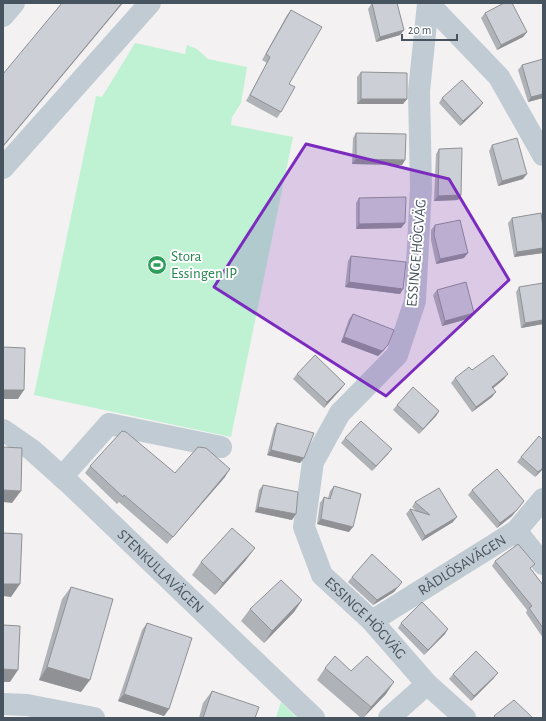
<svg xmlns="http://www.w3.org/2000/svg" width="546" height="721" font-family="'Alegreya Sans',sans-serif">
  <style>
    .green { fill: #bef2d3 }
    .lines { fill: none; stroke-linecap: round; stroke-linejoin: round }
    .minor { stroke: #c1cbd3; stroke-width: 22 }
    .wall { fill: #afb2b7 }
    .shaded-wall { fill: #8f9195 }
    .building { fill: #cccfd5; stroke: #8f9195 }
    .marked { fill: #7b2cbf; fill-opacity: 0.2; stroke: #7b2cbf; stroke-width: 3; stroke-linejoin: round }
    .labels { text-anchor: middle; stroke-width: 4; stroke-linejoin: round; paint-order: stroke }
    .street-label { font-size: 15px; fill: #47535f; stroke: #fff }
    .leisure-label { font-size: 15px; fill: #27864d; stroke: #fff; text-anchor: start }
  </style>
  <rect width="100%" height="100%" fill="#f3f1f1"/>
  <path class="green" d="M135 43 185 54 187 45 197 49 208 59 247 67 241 103 232 117 231 125 293 137 231 437 34 395 96 96 102 97Z
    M281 702 297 718H276Z"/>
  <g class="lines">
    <g class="minor">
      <path d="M428 3 499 77 543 155"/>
      <path id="s1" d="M428 4 419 91 421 188 415 301 397 355 340 413 313 462 304 527 322 575 372 621 427 684 465 718"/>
      <path d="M3 16 14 3"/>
      <path d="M3 168 150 3"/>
      <path id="s2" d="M3 430 32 450 71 485 314 718"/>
      <path d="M62 477 109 424 221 447"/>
      <path d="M516 531 543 564"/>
      <path id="s3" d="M372 621 516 531 543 499"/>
      <path d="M3 704 27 705 94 718"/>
      <path d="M389 718 427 684"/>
    </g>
  </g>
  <path class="wall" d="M372 3 404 30 400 35 376 42 368 9Z
    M291 10 289 84 281 112 277 118 246 101 267 63 262 60 287 15Z
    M485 13 527 32 523 37 497 50 481 18Z
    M543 59V98L528 102 518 70 522 65Z
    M361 72 407 99 403 104H357V77Z
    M442 98 479 108 460 126 439 103Z
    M356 133 405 160 402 165 352 164 353 138Z
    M492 145 523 179 498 186 489 151Z
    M439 149 458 200 434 201 436 154Z
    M359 198 405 223 401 228 356 229V203Z
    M512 218 543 227V253L514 257 508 223Z
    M435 225 464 258 436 264 431 240V230Z
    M351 256 403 289 400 294 345 287 348 261Z
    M519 287 543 324 521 328 516 292Z
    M437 290 474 313 471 318 442 326 433 295Z
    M353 314 384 350 378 356 341 342 349 319Z
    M472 370 504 379 493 388 492 397 472 412 451 383 455 378Z
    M297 374 345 384 341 389 324 408 293 379Z
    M397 405 439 411 436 416 419 434 393 410Z
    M277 423 304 458 300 463 267 455 274 428Z
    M345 438 388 454 372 471 341 443Z
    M543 440V469L535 477 517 462 521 457Z
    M90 466 175 473 225 477 167 544 119 502 117 504 85 473Z
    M263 485 292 520 255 512 259 490Z
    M334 486 349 532 317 524 320 503 324 497 328 498 330 491Z
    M472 490 524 501 512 516 497 528 468 495Z
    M415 502 453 522 422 541 406 514 410 509 416 511 412 507Z
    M246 560 215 595 192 575 201 562Z
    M495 561 531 569 543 585V638L526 613 527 610 492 566Z
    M352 577 402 582 394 592 373 605 348 582Z
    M71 587 81 692 39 680 62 599Z
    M302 600 294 612 264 643 241 621 250 609Z
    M147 623 169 709 164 716 118 701 142 630Z
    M401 623 445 634 424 655 398 628Z
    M325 668 351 671 386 694 363 718H361L317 680Z
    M453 674 494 678 471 701 449 679Z
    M212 691 255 718H199L203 703Z"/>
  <path class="shaded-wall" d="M122 3H123L3 147V146Z
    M404 30 400 35 376 42 380 37Z
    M527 32 523 37 497 50 501 45Z
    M543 94V98L528 102 531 97Z
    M361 99H407L403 104H357Z
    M483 103 479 108 460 126 463 121Z
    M356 159 405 160 402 165 352 164Z
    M527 174 523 179 498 186 502 181Z
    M461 195 458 200 434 201 438 196Z
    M405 223 401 228 356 229 359 224Z
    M543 248V253L514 257 517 252Z
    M468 253 464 258 436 264 440 259Z
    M349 282 403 289 400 294 345 287Z
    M474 313 471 318 442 326 445 321Z
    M543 320V324L521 328 525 323Z
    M344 337 388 345 384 350 378 356 341 342Z
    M508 374 504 379 489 392 492 387Z
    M345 384 341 389 324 408 327 402Z
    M3 390H24L18 399H3Z
    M496 392 492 397 472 412 476 407Z
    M439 411 436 416 419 434 423 429Z
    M392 449 388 454 372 471 376 466Z
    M271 450 304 458 300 463 267 455Z
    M543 468V469L535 477 538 472Z
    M230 469 225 477 167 544 173 537Z
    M3 490 21 491 12 503 3 502Z
    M524 501 512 516 497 528 500 523Z
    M258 507 296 514 292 520 255 512Z
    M457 517 453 522 422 541 425 536Z
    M321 519 353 527 349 532 317 524Z
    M255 548 246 560 215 595 223 583Z
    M402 582 394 592 373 605 377 600Z
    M3 584H20L11 597 3 596Z
    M302 600 294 612 264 643 272 631Z
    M448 629 445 634 424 655 428 650Z
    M47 667 90 680 81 692 39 680Z
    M3 669 18 670 10 682H3Z
    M498 673 494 678 471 701 474 696Z
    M394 682 386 694 363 718 371 707Z
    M124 694 169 709 164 716 118 701Z"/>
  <path class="building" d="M62 3H122L3 146V74Z
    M372 3H397L404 30 380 37Z
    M504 3H512L527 32 501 45 485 13Z
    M291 10 322 27 289 84 295 87 281 112 250 95 270 57 266 54Z
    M543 59V94L531 97 522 65Z
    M361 72 407 73V99H361Z
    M462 80 483 103 463 121 442 98Z
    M356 133 406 134 405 160 356 159Z
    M517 138 527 174 502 181 492 145Z
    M462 148 461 195 438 196 439 149Z
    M406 197 405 223 359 224V198Z
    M541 213 543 227V248L517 252 512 218Z
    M460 220 468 253 440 259 434 235 435 225Z
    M351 256 406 262 403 289 349 282Z
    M466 282 474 313 445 321 437 290Z
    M543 283V320L525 323 519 287Z
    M353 314 394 330 388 345 382 351 344 337Z
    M3 347 25 348 24 390H3Z
    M315 355 345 384 327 402 297 374Z
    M493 355 508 374 492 387 496 392 476 407 455 378 469 367 472 370Z
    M413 387 439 411 423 429 397 405Z
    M361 421 392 449 376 466 345 438Z
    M277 423 314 433 304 458 271 450Z
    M122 431 126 432 175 473 198 447 206 448 230 469 173 537 124 495 123 497 90 466Z
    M539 436 543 440V468L538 472 521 457Z
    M3 447 22 448 21 491 3 490Z
    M497 469 524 501 516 511 500 523 472 490Z
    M263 485 298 492 296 514 258 507Z
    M334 486 361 494 353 527 321 519 324 497 330 499Z
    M439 488 457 517 425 536 410 509 430 515 415 502Z
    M232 528 255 548 223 583 201 562Z
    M3 533 22 534 20 584H3Z
    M518 544 535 564 530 568 543 585V628L529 608 532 606 495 561Z
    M372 554 402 582 398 587 377 600 352 577Z
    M281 580 302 600 272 631 250 609Z
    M71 587 113 599 90 680 47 667Z
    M422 602 448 629 428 650 401 623Z
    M147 623 192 638 169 709 124 694Z
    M3 625 20 626 18 670 3 669Z
    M476 651 498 673 474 696 453 674Z
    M335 656 351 671 367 656 394 682 371 707 325 668Z
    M212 691 259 707 255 718H203Z
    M514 700 533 718H496L494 716Z"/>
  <path class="marked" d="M306 144 449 179 509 280 386 396 214 287Z"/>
  <defs>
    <g id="stadium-disc" transform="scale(1)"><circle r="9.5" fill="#2e9e5b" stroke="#fff"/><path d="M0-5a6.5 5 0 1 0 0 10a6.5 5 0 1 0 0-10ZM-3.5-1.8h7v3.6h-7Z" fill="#fff"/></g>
  </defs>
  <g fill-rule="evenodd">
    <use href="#stadium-disc" x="157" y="265"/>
  </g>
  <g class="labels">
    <g class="street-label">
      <text transform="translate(416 253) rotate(-85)" y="5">ESSINGE HÖGVÄG</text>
      <text dy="5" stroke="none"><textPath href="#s3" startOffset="106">RÅDLÖSAVÄGEN</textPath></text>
      <text dy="5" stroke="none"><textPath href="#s2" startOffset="212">STENKULLAVÄGEN</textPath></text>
      <text dy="5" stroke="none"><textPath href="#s1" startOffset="670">ESSINGE HÖGVÄG</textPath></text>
    </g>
    <g class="leisure-label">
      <text x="171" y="261">Stora<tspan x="171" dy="17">Essingen IP</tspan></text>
    </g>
  </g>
  <rect width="546" height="721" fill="none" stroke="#47535f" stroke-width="8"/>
  <path d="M402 34v6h55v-6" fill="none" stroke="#47535f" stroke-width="2"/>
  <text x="408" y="34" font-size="12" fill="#47535f" stroke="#ffffff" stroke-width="3" paint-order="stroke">20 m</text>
</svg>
